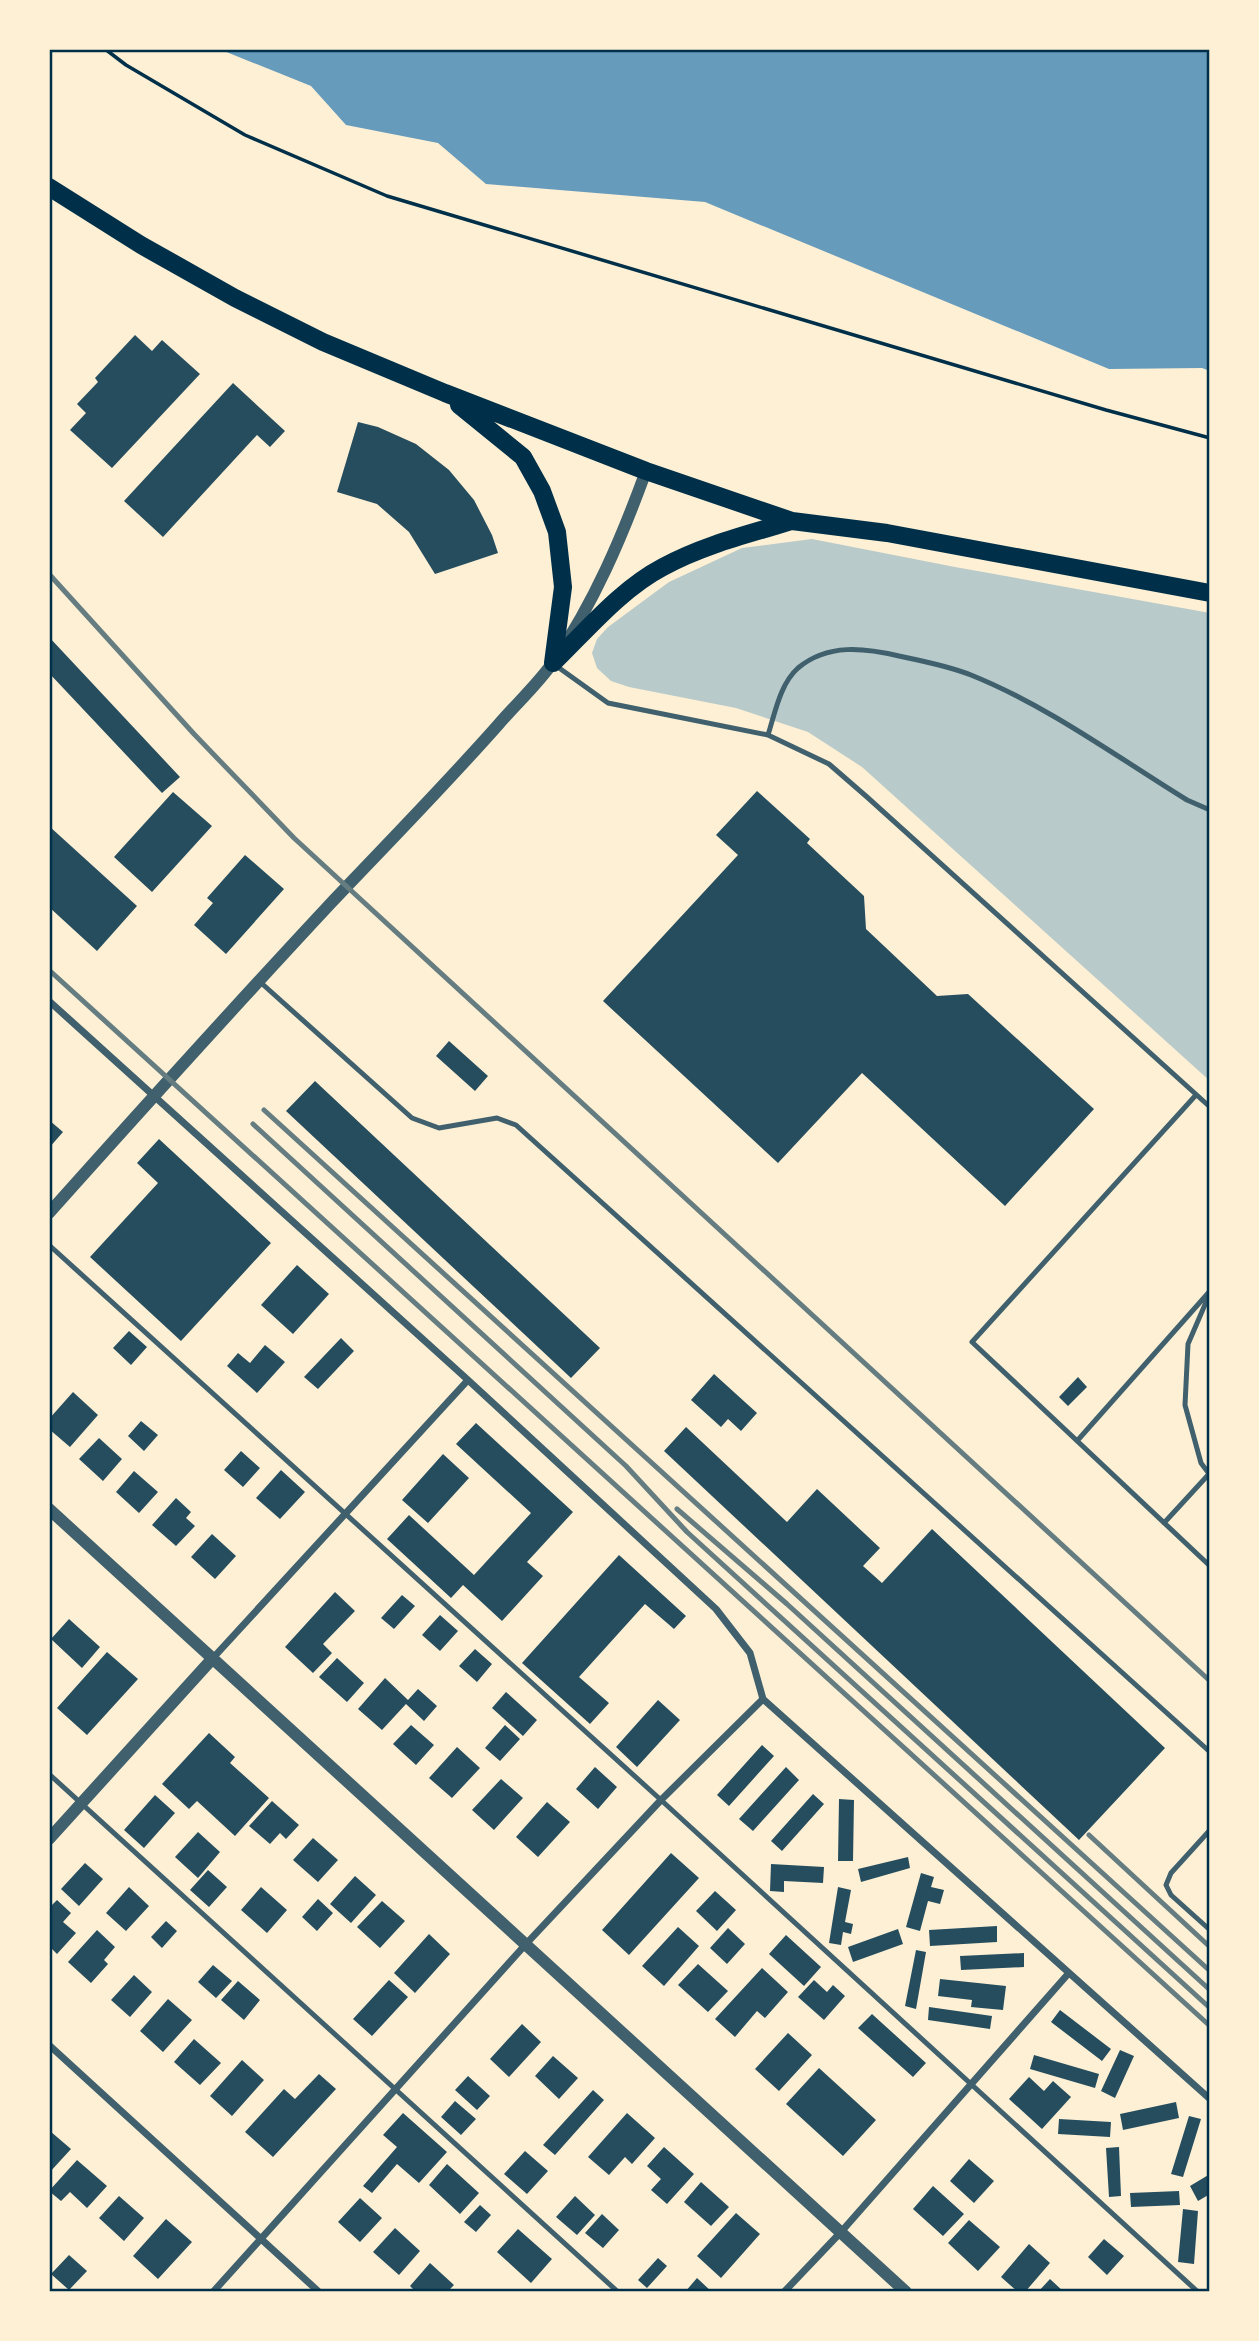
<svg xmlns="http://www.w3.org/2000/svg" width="1259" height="2341" font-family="'Fira Sans',sans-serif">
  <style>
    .green { fill: #b9caca }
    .water { fill: #669bbc }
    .building { fill: #264d5e }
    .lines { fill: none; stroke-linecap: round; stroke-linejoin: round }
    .path { stroke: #003049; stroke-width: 3.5 }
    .service { stroke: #3f606c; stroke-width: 5 }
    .minor { stroke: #3f606c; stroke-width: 7 }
    .tertiary { stroke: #3f606c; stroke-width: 12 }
    .primary { stroke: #003049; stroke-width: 18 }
    .rail { stroke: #657d81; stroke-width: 5 }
    .neatline { fill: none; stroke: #003049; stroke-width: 2.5 }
  </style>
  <rect width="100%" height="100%" fill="#fdf0d5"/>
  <path class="green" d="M812 539 955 567 1210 613V1081L862 767 808 732 736 708 629 687 611 681 597 668 592 653 597 639 608 627 669 582 742 548Z"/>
  <path class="water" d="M219 49H1210V371L1202 368 1109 369 705 202 486 184 438 143 346 125 311 86Z"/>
  <path class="building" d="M135 335 152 351 162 340 200 374 112 468 70 430 86 413 77 404 98 382 95 378Z
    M233 383 285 431 270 447 257 435 163 537 124 501Z
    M358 422 378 427 416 444 449 470 474 500 492 535 498 553 435 574 409 532 377 504 337 492Z
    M49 637 180 777 162 793 49 673Z
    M757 791 810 839 807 843 864 896 866 929 937 996 968 994 1094 1109 1005 1206 862 1073 778 1163 603 1001 738 855 716 835Z
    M173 792 212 826 152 892 114 857Z
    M49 826 137 906 97 951 49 907Z
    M245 855 284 889 226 954 194 925 213 903 207 898Z
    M449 1041 488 1076 475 1091 436 1056Z
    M315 1081 600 1348 571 1378 286 1111Z
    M49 1120 63 1132 49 1148Z
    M159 1139 271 1243 181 1341 90 1257 158 1183 137 1163Z
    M297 1265 329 1294 293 1334 261 1305Z
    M129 1331 147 1347 131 1365 113 1348Z
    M341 1338 354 1351 318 1389 304 1377Z
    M265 1345 285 1362 257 1393 227 1366 238 1353 250 1363Z
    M714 1374 757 1413 741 1431 728 1419 721 1427 691 1400Z
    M1078 1377 1087 1387 1068 1406 1059 1397Z
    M73 1392 98 1415 70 1447 49 1429V1419Z
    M141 1421 158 1435 144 1451 128 1436Z
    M476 1423 573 1512 527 1562 543 1576 502 1621 463 1585 451 1598 387 1539 409 1515 474 1575 531 1513 456 1444Z
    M686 1427 787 1522 817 1489 880 1548 863 1566 882 1583 932 1529 1165 1748 1079 1840 664 1451Z
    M99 1438 122 1459 103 1481 79 1459Z
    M241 1451 260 1468 243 1487 224 1470Z
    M443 1454 469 1478 428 1523 402 1500Z
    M281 1470 305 1492 280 1519 256 1498Z
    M134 1471 158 1492 139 1513 116 1492Z
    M176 1498 191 1512 186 1518 195 1526 176 1546 152 1525Z
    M212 1534 236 1556 215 1579 191 1557Z
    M619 1555 686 1616 674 1629 645 1604 579 1677 609 1703 590 1724 522 1663Z
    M335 1592 355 1611 323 1644 332 1653 313 1673 285 1647Z
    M402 1595 415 1606 394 1629 381 1618Z
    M440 1615 458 1631 440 1651 422 1635Z
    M69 1619 100 1647 82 1668 51 1639Z
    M475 1649 492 1664 477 1682 459 1666Z
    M107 1652 138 1679 87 1735 57 1708Z
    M337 1658 364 1683 347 1702 319 1677Z
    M385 1678 408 1700 418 1689 437 1706 424 1721 406 1704 382 1730 358 1709Z
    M506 1692 537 1720 523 1736 492 1708Z
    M658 1700 680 1720 637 1767 616 1747Z
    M411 1725 434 1745 416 1765 393 1744Z
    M505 1725 520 1739 500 1761 485 1748Z
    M209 1733 235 1757 230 1763 269 1798 235 1836 197 1801 189 1809 162 1784Z
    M762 1745 774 1756 729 1806 717 1795Z
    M457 1747 480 1768 452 1798 429 1778Z
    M595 1767 617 1787 598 1809 576 1789Z
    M786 1767 799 1780 753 1831 739 1819Z
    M501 1779 523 1798 494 1830 472 1810Z
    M813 1794 824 1804 782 1851 771 1841Z
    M155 1795 175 1813 144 1848 124 1830Z
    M839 1799 854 1800 853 1861H838Z
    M272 1801 299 1825 286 1839 280 1833 270 1844 249 1826Z
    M547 1802 570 1822 538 1857 516 1837Z
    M198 1832 220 1852 198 1878 175 1857Z
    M313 1838 338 1860 318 1882 293 1860Z
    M671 1853 699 1878 629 1955 602 1930Z
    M908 1857 910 1868 861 1882 858 1869Z
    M85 1863 103 1879 79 1906 61 1889Z
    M771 1864 824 1867 823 1883 784 1881V1892L770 1891Z
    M208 1870 227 1887 209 1907 190 1890Z
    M921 1873 934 1877 931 1887 944 1890 940 1904 928 1901 920 1931 906 1927Z
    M355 1876 376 1895 351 1923 330 1904Z
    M129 1887 149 1906 126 1931 106 1913Z
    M261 1887 287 1910 267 1933 241 1910Z
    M838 1887 851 1890 845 1922 853 1924 851 1934 843 1932 841 1945 829 1943Z
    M715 1891 736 1910 717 1931 696 1911Z
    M318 1899 333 1913 317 1931 302 1917Z
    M57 1900 71 1913 63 1922 76 1933 57 1954 49 1946V1908Z
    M382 1901 405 1921 380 1948 357 1927Z
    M166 1921 177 1931 162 1948 151 1937Z
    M997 1926V1942L930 1946 929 1930Z
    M678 1927 699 1946 664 1986 642 1966Z
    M728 1928 745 1944 727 1964 710 1948Z
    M898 1929 903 1944 853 1962 848 1947Z
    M97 1930 115 1947 104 1960 108 1964 91 1983 68 1962Z
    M429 1934 450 1954 415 1993 394 1973Z
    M786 1935 821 1967 804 1986 769 1954Z
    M916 1950 926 1952 916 2009 905 2006Z
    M1024 1953V1967L961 1970 960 1956Z
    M698 1964 728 1991 708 2012 678 1985Z
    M213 1965 232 1981 216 1998 198 1982Z
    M762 1968 788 1992 765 2018 757 2011 735 2037 715 2019Z
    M134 1975 152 1992 130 2017 111 2000Z
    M940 1979 1006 1986 1003 2010 971 2007 972 2000 938 1996Z
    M389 1980 408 1997 372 2036 353 2019Z
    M814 1980 827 1992 833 1985 845 1996 824 2020 798 1997Z
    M238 1981 260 2000 244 2020 221 2000Z
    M168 1999 192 2020 163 2052 140 2031Z
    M929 2007 992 2016 990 2029 928 2020Z
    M1060 2010 1111 2049 1102 2061 1051 2022Z
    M872 2014 926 2063 913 2077 858 2028Z
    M522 2024 541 2042 509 2077 490 2059Z
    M788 2033 812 2055 779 2091 755 2069Z
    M194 2039 221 2063 200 2085 174 2062Z
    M1120 2050 1134 2056 1115 2098 1101 2091Z
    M1034 2055 1099 2074 1095 2088 1030 2069Z
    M553 2056 578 2078 559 2099 535 2076Z
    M242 2060 264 2080 232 2116 210 2096Z
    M819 2068 876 2120 843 2156 786 2104Z
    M319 2074 336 2089 273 2157 245 2132 284 2089 295 2099Z
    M468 2076 490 2096 477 2110 455 2090Z
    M1029 2077 1044 2091 1053 2081 1071 2097 1042 2129 1009 2099Z
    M593 2090 604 2100 555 2155 543 2145Z
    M455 2101 476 2119 461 2135 441 2117Z
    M1176 2102 1179 2118 1123 2130 1120 2114Z
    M403 2113 447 2152 419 2183 397 2164 372 2193 363 2186 397 2147 383 2135Z
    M627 2113 655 2138 632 2164 625 2157 609 2175 588 2157Z
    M1189 2116 1201 2119 1183 2177 1171 2174Z
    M1059 2119 1111 2122 1110 2137 1058 2134Z
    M50 2131 71 2149 49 2173V2132Z
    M664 2147 694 2174 667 2204 651 2190 661 2179 647 2166Z
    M1119 2147 1121 2196 1109 2197 1106 2148Z
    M525 2151 548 2171 527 2194 504 2174Z
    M969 2159 994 2181 974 2203 950 2181Z
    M77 2160 107 2186 87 2208 70 2192 61 2201 49 2191Z
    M447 2164 479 2193 460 2214 429 2185Z
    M1210 2174V2194L1198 2201 1190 2186Z
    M701 2182 729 2207 711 2226 684 2202Z
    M933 2186 964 2214 943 2236 913 2209Z
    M1179 2191 1180 2205 1131 2207 1130 2193Z
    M119 2196 144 2218 124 2241 99 2218Z
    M575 2196 595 2215 577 2235 556 2217Z
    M360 2198 382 2218 360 2242 338 2222Z
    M480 2205 491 2215 476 2232 464 2222Z
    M1183 2209 1198 2211 1194 2264 1178 2262Z
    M736 2213 760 2234 721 2278 697 2256Z
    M602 2214 619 2230 603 2248 585 2233Z
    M166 2219 192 2242 158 2279 133 2256Z
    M969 2220 1000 2247 978 2271 948 2243Z
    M395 2228 420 2251 399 2275 373 2252Z
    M518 2229 552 2259 531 2283 497 2252Z
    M1104 2239 1124 2256 1107 2275 1088 2257Z
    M1029 2244 1050 2263 1025 2292H1018L1001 2277Z
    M69 2255 87 2271 69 2290 51 2274Z
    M658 2258 667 2266 647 2288 638 2280Z
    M430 2263 454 2285 447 2292H416L410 2286Z
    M697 2278 712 2292H685Z
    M1050 2279 1064 2292H1038Z"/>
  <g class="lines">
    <path class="path" d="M105 49 126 65 245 135 387 196 1106 410 1210 438"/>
    <path class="service" d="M555 665 608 703 768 735 829 764 867 797 1210 1107
      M768 735C775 713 780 684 798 668 828 643 865 648 899 656 923 661 949 666 971 675 1048 706 1117 757 1187 800L1210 810
      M259 981 412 1118 439 1128 497 1118 516 1125 1210 1752
      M1196 1095 972 1342 1210 1566
      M49 1245 661 1800 1198 2292
      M1210 1293 1188 1344 1185 1405 1201 1463 1210 1475
      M1077 1441 1210 1291
      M1164 1523 1209 1474
      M49 1774 618 2292
      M1210 1830 1171 1873 1166 1885 1171 1895 1210 1930"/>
    <path class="minor" d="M49 1001 468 1380 716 1609 750 1653 763 1699 1210 2099
      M213 1658 468 1380
      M49 2045 319 2292
      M213 2292 526 1944 661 1800 763 1699
      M784 2292 841 2232 1068 1974"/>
    <path class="tertiary" d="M49 1213C142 1109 236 1005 331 903 387 844 444 786 498 725 516 704 538 684 554 661 594 603 622 537 646 471
      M49 1509 906 2292
      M49 1839 213 1658"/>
    <path class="primary" d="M49 187 141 245 235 298 323 342 445 393 646 471 792 521 887 533 1210 593
      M459 405 523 457 542 491 557 532 563 587 553 663
      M553 663C587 630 621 589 663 567 703 545 749 534 792 521"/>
    <path class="rail" d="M49 574 194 734 294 838 1210 1681
      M49 970 1210 2026
      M264 1110 1210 1971
      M253 1124 626 1466 687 1532 1210 2008
      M677 1509 787 1604 1210 1990
      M1089 1835 1210 1947"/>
  </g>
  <rect width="1259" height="2341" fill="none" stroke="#fdf0d5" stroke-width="102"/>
  <rect x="51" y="51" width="1157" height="2239" class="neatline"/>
</svg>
